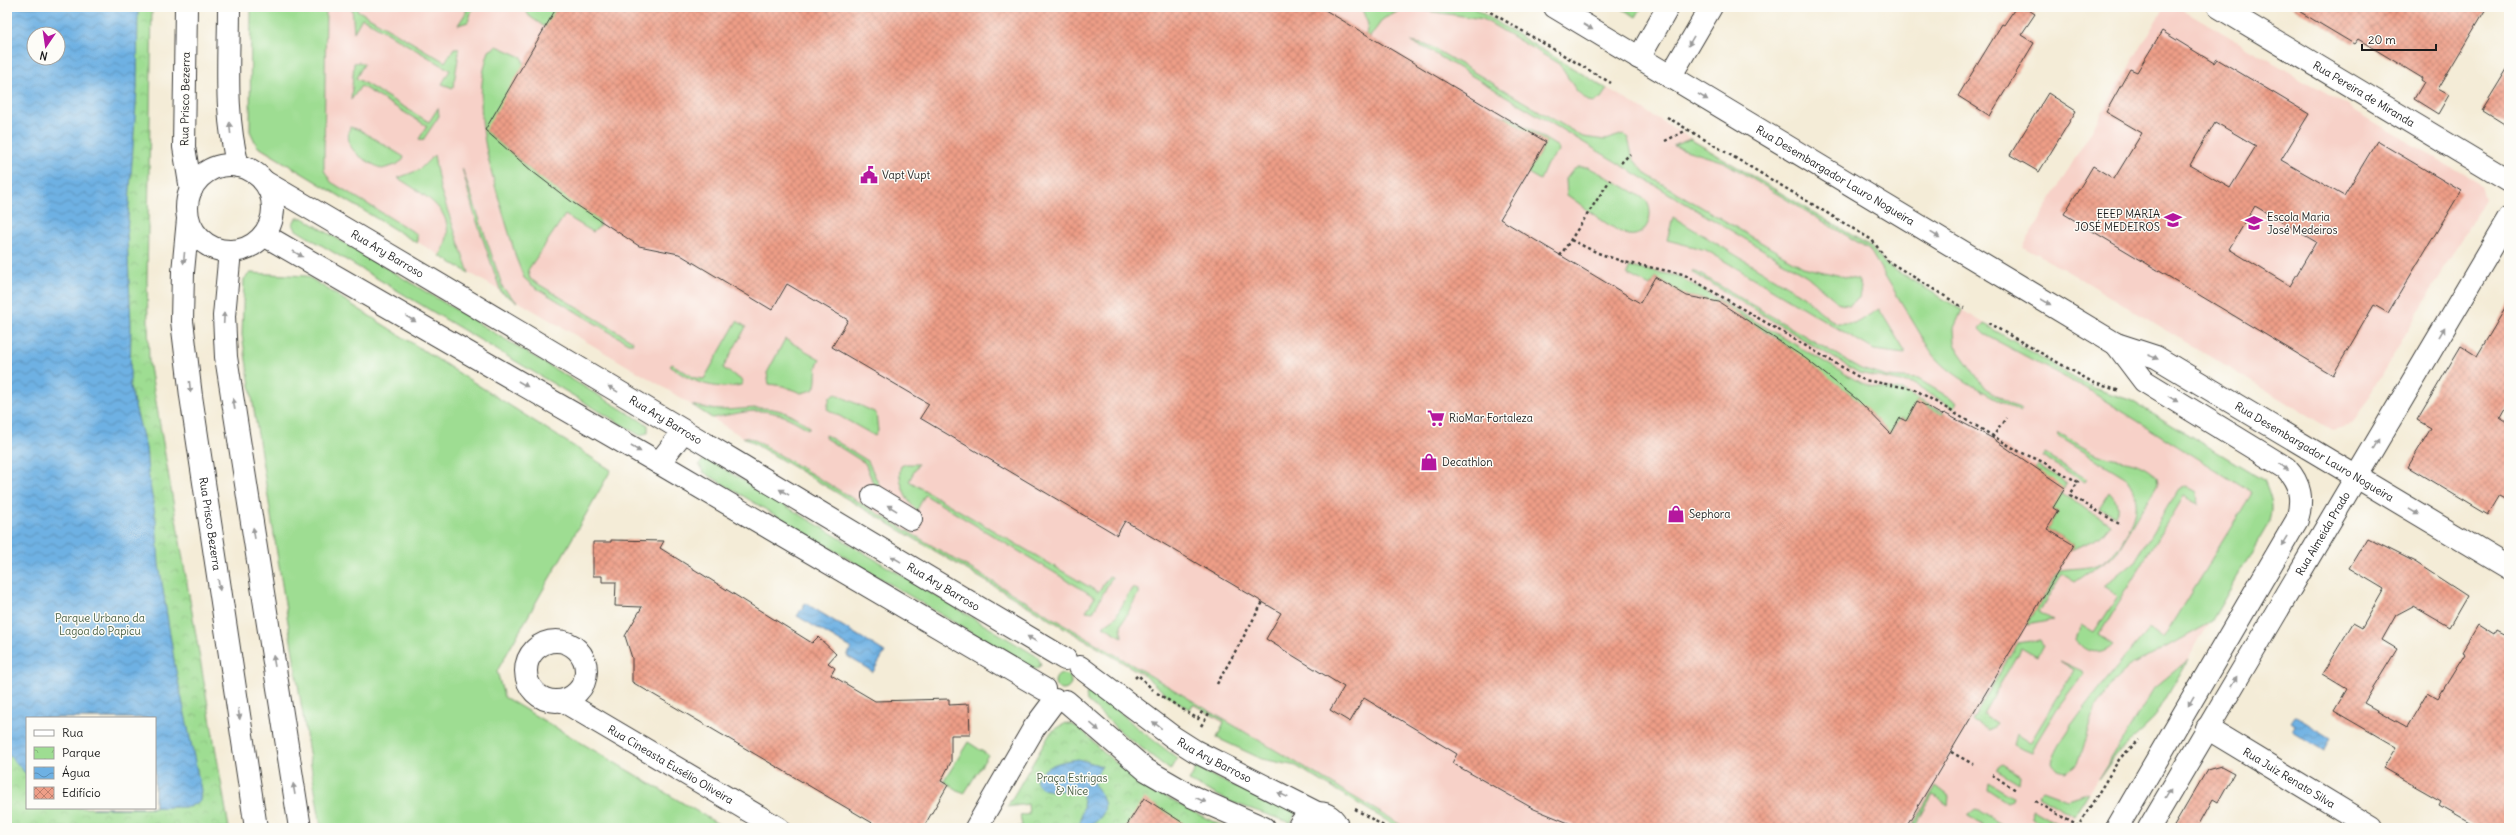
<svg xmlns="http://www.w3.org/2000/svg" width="2516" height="835" font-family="Delius,sans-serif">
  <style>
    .built { fill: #f7d1c8 }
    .grass { fill: #9edd92; stroke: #5d7c57 }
    .park { fill: url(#park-crowns); stroke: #5d7c57; fill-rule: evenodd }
    .water { fill: url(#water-waves); stroke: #456680; fill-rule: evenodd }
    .building { fill: url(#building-cross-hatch); fill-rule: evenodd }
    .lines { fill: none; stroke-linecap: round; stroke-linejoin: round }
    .minor-casing { stroke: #3c3b38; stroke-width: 24 }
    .path { stroke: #3c3b38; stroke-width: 2.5; stroke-dasharray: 3 3; stroke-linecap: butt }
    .minor { stroke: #fff; stroke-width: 22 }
    .oneway { fill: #999 }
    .labels { text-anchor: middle; stroke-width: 3; stroke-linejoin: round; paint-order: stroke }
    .street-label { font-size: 11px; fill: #1c1c1c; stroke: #fdfcf7 }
    .poi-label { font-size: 11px; fill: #1c1c1c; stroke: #fdfcf7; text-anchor: start }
    .park-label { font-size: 11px; fill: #4a6045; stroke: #fdfcf7 }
  </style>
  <defs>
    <pattern id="park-crowns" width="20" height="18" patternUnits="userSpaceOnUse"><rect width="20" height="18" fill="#9edd92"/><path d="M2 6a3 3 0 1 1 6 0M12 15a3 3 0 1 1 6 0" fill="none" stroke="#88bd7d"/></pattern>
    <pattern id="water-waves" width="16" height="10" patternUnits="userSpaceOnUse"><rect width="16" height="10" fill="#6eb1e3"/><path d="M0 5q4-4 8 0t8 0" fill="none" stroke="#5a8fb7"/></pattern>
    <pattern id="building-cross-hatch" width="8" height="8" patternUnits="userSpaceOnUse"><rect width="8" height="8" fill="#ee9e87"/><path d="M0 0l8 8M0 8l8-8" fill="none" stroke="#c0806e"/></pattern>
  </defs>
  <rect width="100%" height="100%" fill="#fdfcf7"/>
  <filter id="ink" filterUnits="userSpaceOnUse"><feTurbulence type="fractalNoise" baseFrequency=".025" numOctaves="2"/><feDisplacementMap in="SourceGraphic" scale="8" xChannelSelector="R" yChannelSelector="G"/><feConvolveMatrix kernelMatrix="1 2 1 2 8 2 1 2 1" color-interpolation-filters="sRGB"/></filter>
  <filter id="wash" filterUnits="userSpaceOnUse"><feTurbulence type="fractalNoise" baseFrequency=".012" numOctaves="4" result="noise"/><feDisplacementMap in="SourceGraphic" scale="16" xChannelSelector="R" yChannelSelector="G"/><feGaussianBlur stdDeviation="0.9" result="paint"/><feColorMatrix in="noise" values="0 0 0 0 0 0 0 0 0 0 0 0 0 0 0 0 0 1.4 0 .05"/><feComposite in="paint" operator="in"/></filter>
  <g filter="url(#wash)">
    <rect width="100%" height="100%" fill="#f4ecd7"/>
    <path class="built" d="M251 7H1472L1870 246 1885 264 1962 310 2093 388 2130 400 2264 480 2273 512 2188 660 2154 688 2067 828H1399L726 427 660 385 263 151 257 146 250 131Z
      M2164 7H2179L2481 185 2485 199 2352 425 2332 430 2067 271 2023 247Z"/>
    <path class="grass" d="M251 7H326L324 156V170L331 182 417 234V243L257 146 250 131Z
      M352 7H358L357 10 445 62 454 48H458L459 53 453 88 442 84 450 70 362 18 354 32Z
      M462 7H473L468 22 458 25 467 11Z
      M524 7H559L545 27 529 16Z
      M1361 7H1472L1607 89 1601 98 1594 102 1588 101 1576 90 1559 64 1483 19 1405 8 1383 19 1370 37 1366 35 1368 24Z
      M1619 7H1642L1636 17Z
      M1411 42 1430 46 1583 137 1605 140 1624 134 1628 138 1633 159 1647 175 1803 267 1858 280 1861 287 1859 298 1849 305 1840 304 1807 276 1427 49Z
      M497 46 522 57 524 65 486 131 533 172 599 220 600 226 593 232 565 215 528 270 530 279 633 341V343H628L533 286 524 278 516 258C499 193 466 117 489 51Z
      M359 62 364 64 356 78 429 122 438 108 439 116 423 140 419 139 427 126 361 86 351 100 354 63Z
      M1500 115 1513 119 1558 147 1559 151 1547 164 1540 180 1528 173 1546 142Z
      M350 127 360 130 404 157 403 160 396 165 382 169C365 160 342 151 350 127Z
      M1690 139 1870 246 1885 264 1962 310 1954 328 1955 343 1959 352 1985 388 2021 410 2020 412C1991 394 1949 378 1930 350L1869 249 1724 162 1673 146Z
      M434 155 440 188 469 273 440 256C463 213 428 198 398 178L419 170Z
      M1578 167H1588C1599 173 1641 194 1647 202 1655 215 1646 238 1629 235 1614 232 1581 204 1567 195L1566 179 1573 170Z
      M462 168 503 288 517 302 501 292 473 210Z
      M1673 217 1803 296 1828 318 1837 323H1856L1879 309 1904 350V354L1874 350 1706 250 1667 240Z
      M296 218H303L648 425V433L639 435 296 230 293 224Z
      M1630 267 1678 276 1859 382 1873 387 1903 391 1944 413 1942 415 1917 401 1906 421 1900 418 1889 436 1849 393 1776 338 1719 302 1687 296 1655 277 1650 286 1627 274Z
      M1693 270 1861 369 1887 377 1918 379 1957 402 1953 408 1916 385 1859 373 1692 272Z
      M250 273 307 276 611 470 497 671 504 697 725 828H321L242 335 244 279Z
      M737 321 746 327 723 368 743 381 741 385C716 391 690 382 670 366L672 364 695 378 704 379Z
      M1984 324 2093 388 2130 400 2264 480C2270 494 2275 506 2270 521L2211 622 2128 668 2113 682 2096 708 2079 761 2075 766 2065 772 2058 770 2052 763C2053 740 2130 652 2148 630L2163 638 2252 493 2085 388 1984 334 1979 329Z
      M785 339 820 359C813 370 819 382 813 390L801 393 783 386 769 384 767 373Z
      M836 394 876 413 878 431 875 436 827 409 830 397Z
      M692 405C702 407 712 410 722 410 761 409 775 401 810 427L808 429C769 404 755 410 712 418Z
      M2059 433C2072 440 2084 449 2097 454 2122 464 2133 456 2157 477L2158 483 2116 554 2075 582 2062 574 2039 612 2053 620 2027 625 2060 570C2072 568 2089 569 2099 564 2111 558 2118 549 2124 538 2138 516 2142 498 2125 477L2058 436Z
      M826 435 868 461 880 487 874 485 865 463 825 438Z
      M743 437 753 439 1406 828H1399L1296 766 1262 759 1217 738 1224 722 1193 704 1190 709 1168 696 1144 675Z
      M2044 454 2087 479 2085 482 2042 457Z
      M704 459 709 460 1038 657 1041 665 1036 669H1032L703 472 699 464Z
      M906 464H918L909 481 1098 592 1109 576 1112 577 1093 612 1086 611 1095 597 925 495 917 510C907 504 896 477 901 466Z
      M2038 465 2067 483 2062 494 2111 524 2100 537 2071 550 2074 545 2047 529 2058 511 2053 508 2041 471 2036 468Z
      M2186 486 2197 492 2198 504 2183 496 2099 635 2113 644C2102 656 2082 654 2076 638L2081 625 2094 633 2118 596 2104 587 2135 561 2177 491Z
      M2109 492C2116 500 2120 505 2115 516L2099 508Z
      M1132 588 1138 590V594L1121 625 1122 637 1103 626 1115 618Z
      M2040 640 2043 646 2037 657 2021 648 1983 714 1997 723 1994 728 1989 730 1972 721 2017 643Z
      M2188 660 2154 719 2116 755 2098 780 2154 688Z
      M2060 661 2082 671 2083 674 2058 707 2036 743 2032 753 2013 745 2016 734 2030 743 2074 670Z
      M1055 682a8 8 0 1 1 16 0a8 8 0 1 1-16 0Z
      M1093 690 1099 692 1136 727 1177 758 1170 770 1121 732 1087 701 1086 694Z
      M968 742 988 755 964 794 944 781Z
      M2002 764 2020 775 2019 783 1996 769Z
      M1196 768 1235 787 1296 811 1291 823 1231 802 1189 781Z
      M1988 782 2013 797 2012 800 2007 802 1987 789Z
      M1936 786 1949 796 1948 805 1933 795 1914 828H1911Z
      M2043 790 2067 799 2089 792 2074 816 2038 795Z
      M1976 809 2003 825V828H1980L1982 824 1968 816Z
      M2032 809 2061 826 2062 828H2048L2033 817Z"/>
    <path class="park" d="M7 7H152L147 281 149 361 229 828H7ZM34 34H58V58H34ZM27 718H155V808H27Z
      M1066 723C1083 726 1091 741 1103 752 1140 785 1183 808 1227 828H1015L1022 826 1020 816 1029 814 1028 804 1007 807 1051 732Z"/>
    <path class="water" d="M7 7H138L137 90 127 233 131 324 130 387 146 448 148 472 156 520 159 564 175 666 201 790 200 801 189 807 93 808H155V718H27V775L7 753ZM34 34H58V58H34Z
      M805 603 885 652 873 672 847 656 851 648 797 616Z
      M2295 716 2331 738 2324 751 2292 731 2295 725 2291 722Z
      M1078 759 1102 766 1093 780C1094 788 1102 794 1104 802 1108 818 1089 828 1077 828 1082 822 1081 815 1083 808 1089 773 1046 805 1036 781 1042 765 1063 761 1078 759Z"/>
    <g id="blocks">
      <path class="building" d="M557 7H1320L1546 142 1500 219 1640 303 1655 277 1687 296 1719 302 1805 358 1859 401 1891 434 1900 418 1906 421 1917 401 1942 415 1944 413 1992 438 2065 488 2053 508 2058 511 2047 529 2074 545 1905 828H1581L1534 809 1452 763 1457 754 1364 698 1350 722 1330 710 1344 687 1266 639 1281 613 1125 521 1117 535 920 418 929 404 832 347 848 320 787 284 772 310 679 254 639 246 572 202 533 172 485 130Z
        M2016 7H2024L2035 14 2021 35 2034 43 1990 116 1958 96 2002 24 2004 25Z
        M2292 7H2487L2438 89 2449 95 2438 114 2414 99 2424 82 2421 80 2422 78 2358 39 2354 44Z
        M2162 31 2214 63 2217 59 2309 114 2281 160 2344 196 2377 141 2461 191 2388 313 2374 305 2333 375 2064 214 2093 166 2114 179 2142 133 2106 112 2130 69 2137 72ZM2215 122 2256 146 2230 188 2190 165ZM2255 206 2316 242 2290 286 2229 249Z
        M2509 66V127L2482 110Z
        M2048 93 2076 111 2039 172 2010 155Z
        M2509 302V401L2500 417 2509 423V500L2500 495 2488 515 2408 467 2431 428 2417 420 2461 346 2477 356Z
        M2367 538 2415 562 2467 596 2449 627 2413 606 2396 615 2382 640 2397 649 2364 703 2407 727 2428 692 2438 698 2465 654 2462 652 2478 625 2494 635 2496 631 2509 638V828H2479L2439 805 2441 801 2383 768 2396 747 2334 711 2347 689 2322 674 2353 623 2362 628 2384 589 2349 568Z
        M611 540 664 541 660 548 812 643 818 637 836 654 828 663 835 668 831 675 875 701 949 699V705L969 704 970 735H951V762L941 781 948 785 923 828H881L632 682V658L625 636 642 607 615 606 616 582H602V576H593V542H611Z
        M2221 766 2234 773 2218 802 2213 799 2197 828H2173L2207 770Z
        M1144 798 1191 828H1125Z"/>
    </g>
  </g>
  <g filter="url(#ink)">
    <use href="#blocks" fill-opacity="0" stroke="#3c3b38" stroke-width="1"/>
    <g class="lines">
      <g class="minor-casing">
        <g id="minor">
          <path d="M186 7 184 147 191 190"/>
          <path d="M229 7C229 60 224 114 238 166"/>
          <path id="s1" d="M1555 7 2116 344 2156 357 2509 568"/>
          <path id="s2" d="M2219 7 2509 181"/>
          <path d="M1639 58 1668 7"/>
          <path d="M1670 77 1711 7"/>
          <circle cx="230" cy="208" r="43"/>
          <path id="s3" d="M265 182C533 338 798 501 1065 659"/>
          <path id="s4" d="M188 219 183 272 182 321 191 396 256 828"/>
          <path d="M264 235 659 463 1044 689"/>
          <path d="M230 251 224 316 226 357 300 828"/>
          <path d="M2116 344 2144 381 2286 468C2301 484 2303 500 2297 520L2117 828"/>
          <path d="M659 463 683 432"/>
          <path d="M873 496 911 519"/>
          <circle cx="556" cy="671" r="30"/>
          <path id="s5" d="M1080 667 1173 737 1195 751 1317 813"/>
          <path id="s6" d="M563 701 778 828"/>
          <path d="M1066 701 1146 770 1193 797 1264 828"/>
          <path id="s7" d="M2207 728 2372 828"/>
          <path d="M976 828 1034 728 1055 700"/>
          <path d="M1298 828C1307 810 1330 807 1338 828"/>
          <path id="s8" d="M2149 828 2509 218"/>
        </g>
      </g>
      <path class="path" d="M1485 9 1611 83
        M1667 117 1872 240 1888 261 1964 308
        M1665 141 1687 130
        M1621 163 1630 154
        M1571 240 1598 253 1624 262 1683 274 1864 380 1914 389 2020 452 2043 462 2078 482 2070 495 2121 525
        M1560 256 1610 180
        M1988 323 2094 383 2120 391
        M1992 438 2006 418
        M1135 678 1138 675 1153 690
        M1217 684 1263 602
        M1157 693 1198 719 1203 710
        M1201 726 1209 713
        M1951 752 1973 764
        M1992 775 2016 790
        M2035 801 2078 826
        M1355 809 1387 828
        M2077 828 2120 758 2139 740"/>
      <use href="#minor" class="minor"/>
    </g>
    <defs><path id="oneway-solid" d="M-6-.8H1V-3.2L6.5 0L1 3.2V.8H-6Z"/></defs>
    <g class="oneway">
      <use href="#oneway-solid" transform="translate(1588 27) rotate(31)"/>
      <use href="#oneway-solid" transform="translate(1691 41) rotate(120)"/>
      <use href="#oneway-solid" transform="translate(1703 97) rotate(31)"/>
      <use href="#oneway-solid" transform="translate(230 128) rotate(-96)"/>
      <use href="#oneway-solid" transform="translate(1935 235) rotate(31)"/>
      <use href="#oneway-solid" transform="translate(298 254) rotate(30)"/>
      <use href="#oneway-solid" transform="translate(184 258) rotate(95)"/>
      <use href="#oneway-solid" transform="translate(2046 302) rotate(31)"/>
      <use href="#oneway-solid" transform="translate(224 318) rotate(-87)"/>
      <use href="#oneway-solid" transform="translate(411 319) rotate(30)"/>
      <use href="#oneway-solid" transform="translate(2442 332) rotate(-60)"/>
      <use href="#oneway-solid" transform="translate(2153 357) rotate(22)"/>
      <use href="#oneway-solid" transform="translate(523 384) rotate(30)"/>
      <use href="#oneway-solid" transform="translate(190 387) rotate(84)"/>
      <use href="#oneway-solid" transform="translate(613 389) rotate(-149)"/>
      <use href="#oneway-solid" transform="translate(2173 399) rotate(31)"/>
      <use href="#oneway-solid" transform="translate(234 404) rotate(-99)"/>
      <use href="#oneway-solid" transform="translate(2376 444) rotate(-60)"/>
      <use href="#oneway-solid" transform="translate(636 449) rotate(30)"/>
      <use href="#oneway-solid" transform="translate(2284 467) rotate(38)"/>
      <use href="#oneway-solid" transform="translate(784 492) rotate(-149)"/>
      <use href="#oneway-solid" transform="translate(892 508) rotate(-149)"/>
      <use href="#oneway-solid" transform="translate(2414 512) rotate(31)"/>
      <use href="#oneway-solid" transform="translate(254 533) rotate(-99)"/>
      <use href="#oneway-solid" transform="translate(2285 541) rotate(121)"/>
      <use href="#oneway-solid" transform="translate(896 559) rotate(-149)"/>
      <use href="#oneway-solid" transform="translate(219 585) rotate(81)"/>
      <use href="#oneway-solid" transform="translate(1032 639) rotate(-149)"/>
      <use href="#oneway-solid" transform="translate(274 661) rotate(-99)"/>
      <use href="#oneway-solid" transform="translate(2234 682) rotate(-59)"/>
      <use href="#oneway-solid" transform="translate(2191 701) rotate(120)"/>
      <use href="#oneway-solid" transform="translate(239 714) rotate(81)"/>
      <use href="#oneway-solid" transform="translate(1157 725) rotate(-143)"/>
      <use href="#oneway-solid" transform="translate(1095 727) rotate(40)"/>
      <use href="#oneway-solid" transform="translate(294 789) rotate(-99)"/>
      <use href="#oneway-solid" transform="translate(2168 794) rotate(-60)"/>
      <use href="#oneway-solid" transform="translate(1283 795) rotate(-154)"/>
      <use href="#oneway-solid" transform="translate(1201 800) rotate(24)"/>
    </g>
  </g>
  <defs>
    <g id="civic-bare" transform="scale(1.38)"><path d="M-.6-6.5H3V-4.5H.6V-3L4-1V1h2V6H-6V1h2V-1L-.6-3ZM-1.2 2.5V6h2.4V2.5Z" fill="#b5179e" stroke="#fdfcf7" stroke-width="2.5" paint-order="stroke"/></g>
    <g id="school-bare" transform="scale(1.38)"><path d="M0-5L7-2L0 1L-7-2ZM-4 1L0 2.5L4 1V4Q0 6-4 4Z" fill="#b5179e" stroke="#fdfcf7" stroke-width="2.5" paint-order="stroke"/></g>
    <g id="supermarket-bare" transform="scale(1.38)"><path d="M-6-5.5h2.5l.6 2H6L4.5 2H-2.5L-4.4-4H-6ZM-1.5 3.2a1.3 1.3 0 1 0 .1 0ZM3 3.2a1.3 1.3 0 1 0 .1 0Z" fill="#b5179e" stroke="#fdfcf7" stroke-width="2.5" paint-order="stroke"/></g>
    <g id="shop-bare" transform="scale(1.38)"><path d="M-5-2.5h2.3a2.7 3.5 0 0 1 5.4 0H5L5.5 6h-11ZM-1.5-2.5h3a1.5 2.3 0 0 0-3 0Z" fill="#b5179e" stroke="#fdfcf7" stroke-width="2.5" paint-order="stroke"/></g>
  </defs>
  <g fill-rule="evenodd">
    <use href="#civic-bare" x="869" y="175"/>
    <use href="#school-bare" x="2173" y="220"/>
    <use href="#school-bare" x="2254" y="223"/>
    <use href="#supermarket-bare" x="1436" y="418"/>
    <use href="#shop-bare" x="1429" y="462"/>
    <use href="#shop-bare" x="1676" y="514"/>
  </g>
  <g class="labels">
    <g class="street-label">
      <text dy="4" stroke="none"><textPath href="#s2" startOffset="169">Rua Pereira de Miranda</textPath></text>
      <text transform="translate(185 99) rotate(-89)" y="4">Rua Prisco Bezerra</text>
      <text dy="4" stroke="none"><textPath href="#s1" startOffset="327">Rua Desembargador Lauro Nogueira</textPath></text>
      <text dy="4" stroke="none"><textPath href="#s3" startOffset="142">Rua Ary Barroso</textPath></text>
      <text dy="4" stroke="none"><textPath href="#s3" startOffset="466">Rua Ary Barroso</textPath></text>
      <text dy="4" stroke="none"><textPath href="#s1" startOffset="881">Rua Desembargador Lauro Nogueira</textPath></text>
      <text dy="4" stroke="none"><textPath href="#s4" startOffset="307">Rua Prisco Bezerra</textPath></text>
      <text dy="4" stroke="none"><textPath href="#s8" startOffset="342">Rua Almeida Prado</textPath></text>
      <text dy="4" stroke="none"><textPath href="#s3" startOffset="790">Rua Ary Barroso</textPath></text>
      <text dy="4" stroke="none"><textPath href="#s5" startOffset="164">Rua Ary Barroso</textPath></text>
      <text dy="4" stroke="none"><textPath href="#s6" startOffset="125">Rua Cineasta Eusélio Oliveira</textPath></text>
      <text dy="4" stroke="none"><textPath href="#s7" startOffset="96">Rua Juiz Renato Silva</textPath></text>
    </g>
    <g class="poi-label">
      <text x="882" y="179">Vapt Vupt</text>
      <text x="2160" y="218" text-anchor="end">EEEP MARIA<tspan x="2160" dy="13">JOSÉ MEDEIROS</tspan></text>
      <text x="2267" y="221">Escola Maria<tspan x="2267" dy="13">José Medeiros</tspan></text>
      <text x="1449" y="422">RioMar Fortaleza</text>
      <text x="1442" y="466">Decathlon</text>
      <text x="1689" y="518">Sephora</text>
    </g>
    <g class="park-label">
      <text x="100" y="622">Parque Urbano da<tspan x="100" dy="13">Lagoa do Papicu</tspan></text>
      <text x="1072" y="782">Praça Estrigas<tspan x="1072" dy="13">&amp; Nice</tspan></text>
    </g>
  </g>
  <rect width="2516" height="835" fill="none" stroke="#fdfcf7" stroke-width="24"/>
  <rect x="26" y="717" width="130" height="92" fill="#fdfcf7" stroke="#a3a29f"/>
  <rect x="34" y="730" width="20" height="6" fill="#ffffff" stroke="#a3a29f"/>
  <text x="62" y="737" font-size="12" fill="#1c1c1c">Rua</text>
  <rect x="34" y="747" width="20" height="12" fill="url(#park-crowns)" stroke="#a3a29f"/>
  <text x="62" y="757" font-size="12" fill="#1c1c1c">Parque</text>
  <rect x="34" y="767" width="20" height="12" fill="url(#water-waves)" stroke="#a3a29f"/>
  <text x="62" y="777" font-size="12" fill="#1c1c1c">Água</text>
  <rect x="34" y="787" width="20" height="12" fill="url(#building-cross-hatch)" stroke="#a3a29f"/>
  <text x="62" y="797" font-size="12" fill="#1c1c1c">Edifício</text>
  <g transform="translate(46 46) rotate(193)"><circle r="19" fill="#fdfcf7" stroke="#a3a29f"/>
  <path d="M0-3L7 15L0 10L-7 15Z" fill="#b5179e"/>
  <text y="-6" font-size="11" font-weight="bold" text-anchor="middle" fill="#1c1c1c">N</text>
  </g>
  <path d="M2362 44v6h74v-6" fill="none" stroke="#1c1c1c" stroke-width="2"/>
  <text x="2368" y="44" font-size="12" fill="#1c1c1c" stroke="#fdfcf7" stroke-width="3" paint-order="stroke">20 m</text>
</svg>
